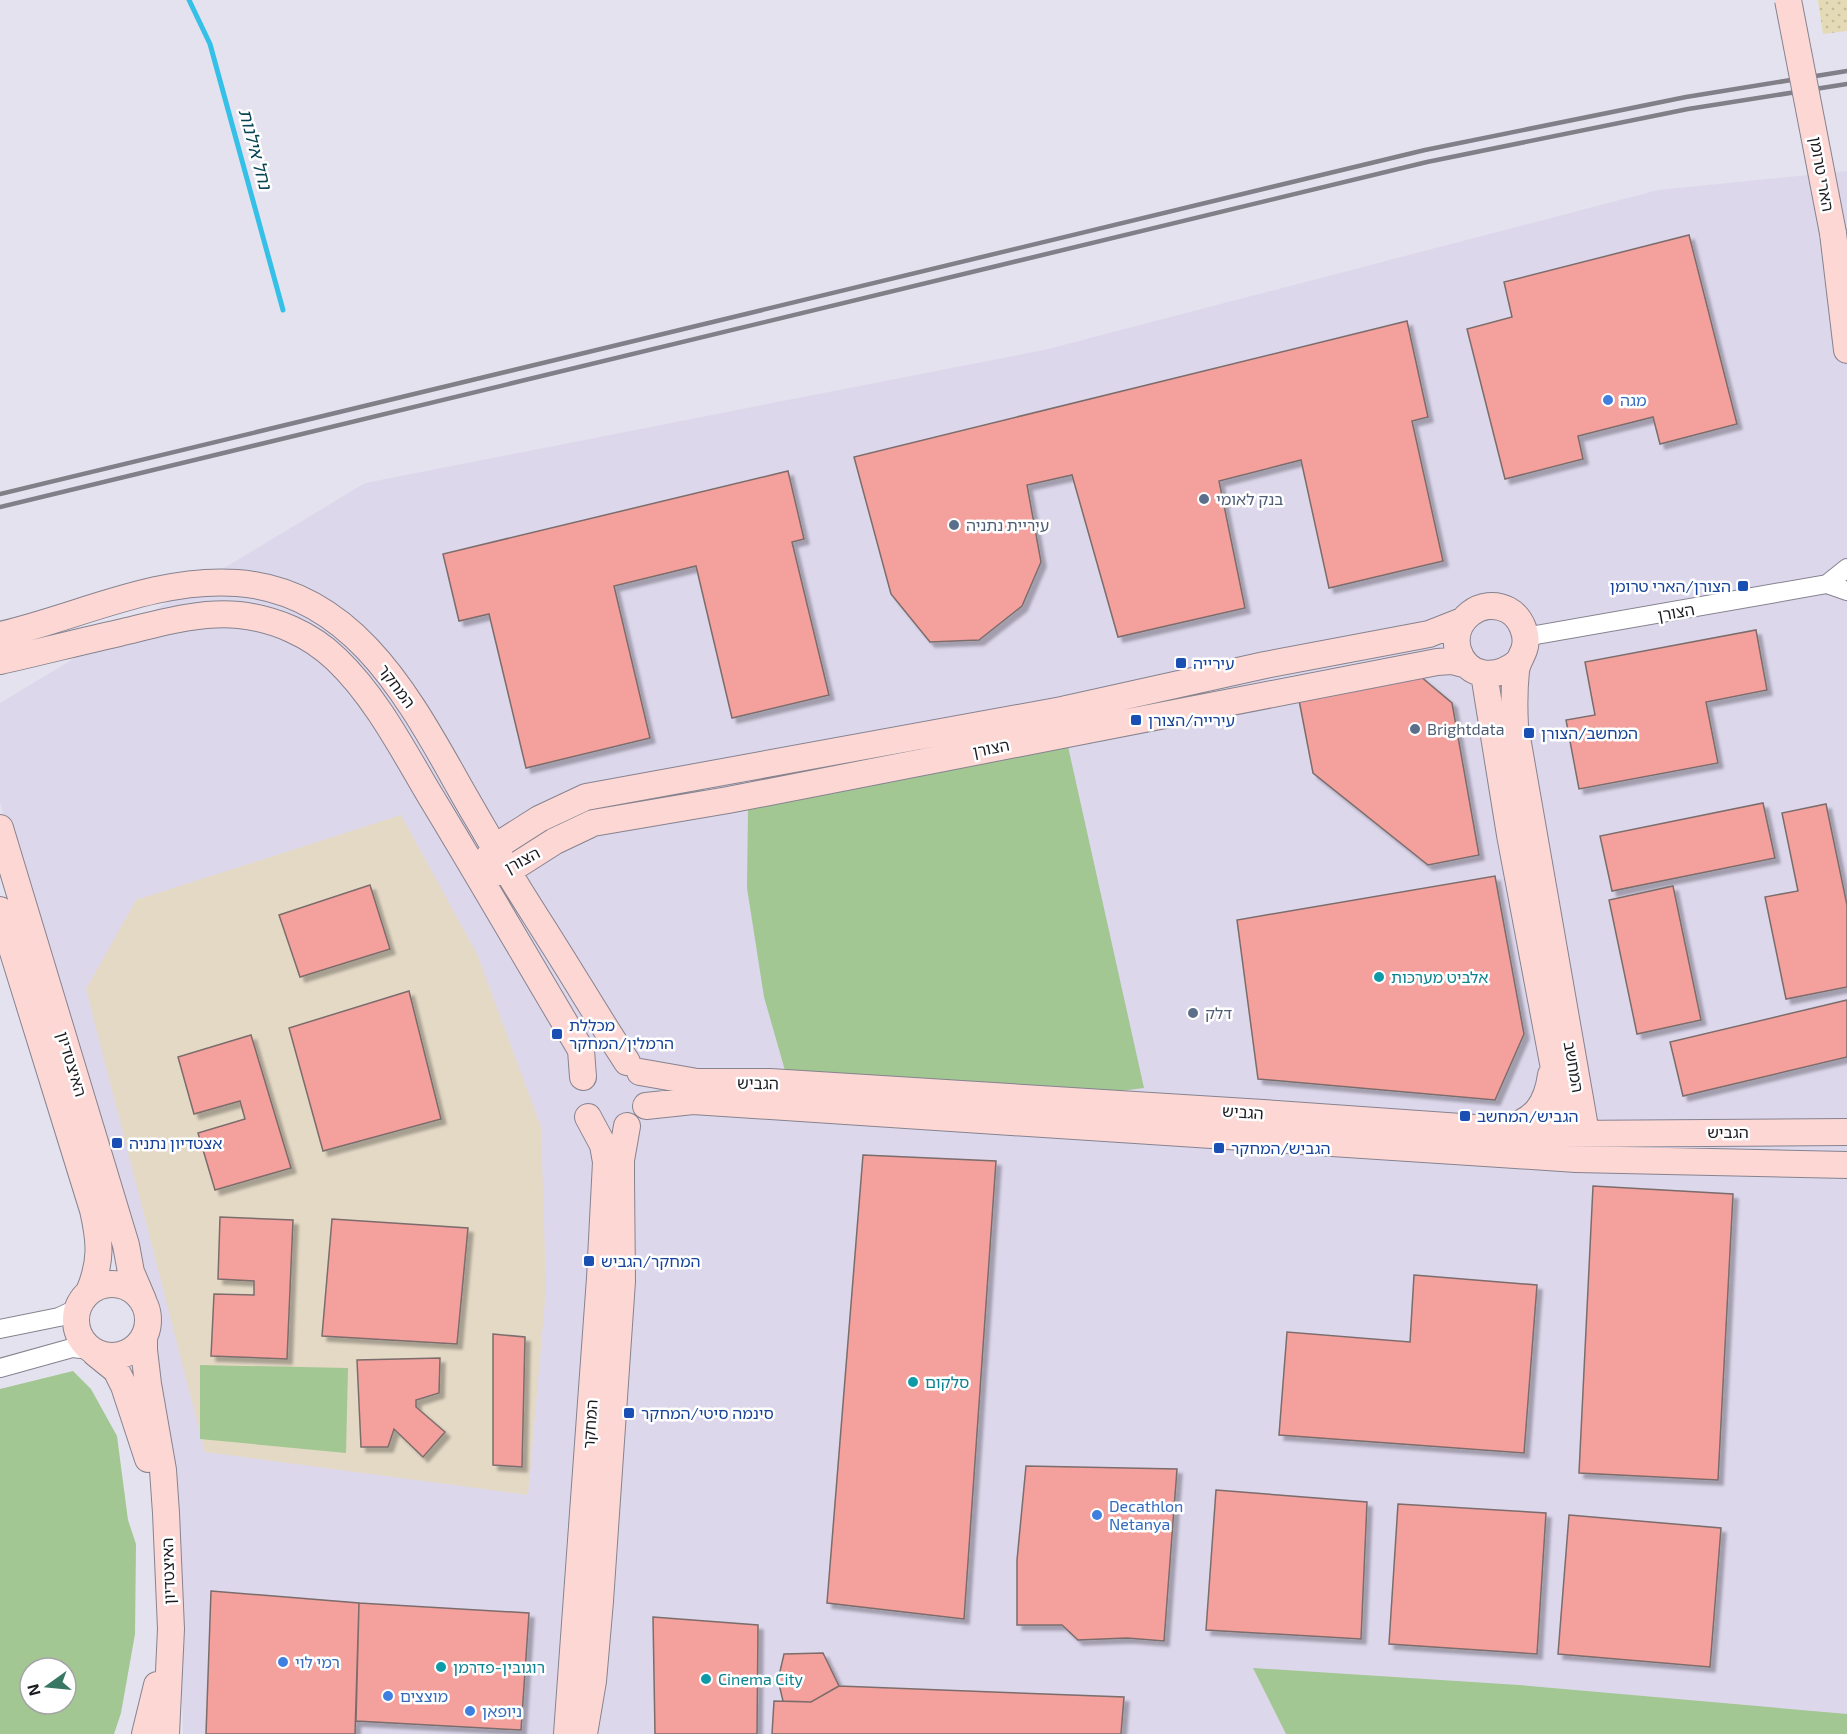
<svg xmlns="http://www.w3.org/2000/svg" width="1847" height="1734" font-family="'Exo 2','Noto Sans Hebrew',sans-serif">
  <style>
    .built { fill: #ddd7ec }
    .education { fill: #e4d9c5 }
    .green { fill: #a2c792; fill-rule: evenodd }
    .sand { fill: url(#sand-dots) }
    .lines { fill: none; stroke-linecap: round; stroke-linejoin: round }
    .stream { stroke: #35c0e8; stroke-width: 5 }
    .building { fill: #f4a09c; stroke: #7c6d6c; stroke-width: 1.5; filter: url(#shadow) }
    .street-casing { stroke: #86838f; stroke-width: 20 }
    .secondary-casing { stroke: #86838f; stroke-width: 28 }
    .street { stroke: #fff; stroke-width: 18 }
    .secondary { stroke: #fcd7d4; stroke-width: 26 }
    .rail { stroke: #817f88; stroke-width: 4.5 }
    .secondary-bridge-casing { stroke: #86838f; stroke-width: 28; stroke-linecap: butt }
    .secondary-bridge { stroke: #fcd7d4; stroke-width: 26 }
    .shop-dot { fill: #3f7fe0; stroke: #fff; stroke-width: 2 }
    .service-dot { fill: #5c6f8a; stroke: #fff; stroke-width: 2 }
    .transit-dot { fill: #1a4fb4; stroke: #fff; stroke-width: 2 }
    .culture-dot { fill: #0f9aa8; stroke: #fff; stroke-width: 2 }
    .labels { text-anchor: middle; stroke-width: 5; stroke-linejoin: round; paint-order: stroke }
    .street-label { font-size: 16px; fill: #1c1b20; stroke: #fff }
    .shop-label { font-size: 16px; fill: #366cbe; stroke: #fff; text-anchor: start }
    .service-label { font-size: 16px; fill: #4e5e75; stroke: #fff; text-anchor: start }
    .transit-label { font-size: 16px; fill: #164399; stroke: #fff; text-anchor: start }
    .culture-label { font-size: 16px; fill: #0d838f; stroke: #fff; text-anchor: start }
    .water-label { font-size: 18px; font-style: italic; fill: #094455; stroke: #fff }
  </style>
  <defs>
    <pattern id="sand-dots" width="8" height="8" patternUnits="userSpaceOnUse" patternTransform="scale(1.5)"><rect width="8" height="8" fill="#e4dbb6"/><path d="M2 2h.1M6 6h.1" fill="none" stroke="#c3bb9c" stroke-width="1.8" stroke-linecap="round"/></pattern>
    <filter id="shadow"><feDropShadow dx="5" dy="5" stdDeviation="1.5" flood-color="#0004"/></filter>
  </defs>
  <rect width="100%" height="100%" fill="#e5e2ef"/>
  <path class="built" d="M1847 171V1734H183L177 1499 156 1344 161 1324 154 1299 146 1285 0 803V703L365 483 1048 349 1658 190Z"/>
  <path class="education" d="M401 815 477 954 541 1127 546 1289 528 1495 205 1452 86 989 136 900Z"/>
  <path class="green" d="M1067 742 1144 1088 1111 1092 786 1074 764 997 747 888 748 809Z
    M200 1365 348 1368 346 1453 200 1439Z
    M73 1371 91 1389 117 1436 128 1520 136 1544 135 1634 121 1713 114 1734H0V1389ZM30 1668H66V1704H30Z
    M1253 1668 1519 1685 1847 1714V1734H1286Z"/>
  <path class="sand" d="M1818 0H1847V31L1823 34Z"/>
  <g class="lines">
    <path class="stream" d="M189 0 210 44 283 310"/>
  </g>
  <path class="building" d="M1689 235 1737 424 1660 444 1653 417 1578 436 1583 459 1505 479 1467 329 1512 317 1504 282Z
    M1407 321 1428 417 1412 421 1443 561 1329 588 1301 460 1219 481 1245 608 1118 637 1072 475 1027 485 1041 562 1022 606 979 640 930 642 891 594 854 457Z
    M788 471 804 539 792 542 829 695 732 718 696 566 614 586 650 738 526 768 489 614 459 621 443 554Z
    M1756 630 1767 690 1706 702 1718 763 1579 789 1566 720 1595 715 1585 662Z
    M1420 676 1452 703 1479 855 1428 865 1313 773 1299 700Z
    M1763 803 1775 858 1612 891 1600 836Z
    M1826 804 1847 905V987L1786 999 1765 897 1798 891 1782 813Z
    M1495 876 1524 1034 1495 1100 1258 1079 1237 920Z
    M370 885 390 949 300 977 279 915Z
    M1673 886 1701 1020 1637 1034 1609 900Z
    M409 991 441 1119 323 1151 289 1028Z
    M1847 1000V1057L1683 1096 1670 1042Z
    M251 1035 291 1168 215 1190 198 1133 245 1119 240 1101 194 1114 178 1057Z
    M863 1155 996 1161 964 1619 827 1603Z
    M1593 1186 1733 1194 1718 1480 1579 1473Z
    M220 1217 293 1220 287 1359 211 1356 214 1294 254 1295V1281L218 1279Z
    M332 1219 468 1228 457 1344 322 1336Z
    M1414 1275 1537 1285 1524 1453 1279 1435 1287 1332 1410 1342Z
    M493 1334 525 1337 522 1467 493 1465Z
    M440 1358 439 1393 416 1400V1407L445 1432 423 1457 394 1429 388 1447H361L357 1360Z
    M1026 1466 1177 1469 1164 1641 1127 1638 1078 1640 1062 1625H1017V1560Z
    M1216 1490 1367 1502 1361 1639 1206 1630Z
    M1398 1504 1546 1513 1537 1654 1389 1644Z
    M1569 1515 1721 1528 1710 1667 1558 1654Z
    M211 1591 359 1603 355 1734H206Z
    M359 1603 529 1613 521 1730 356 1721Z
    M653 1617 758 1625 757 1734H655Z
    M823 1653 839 1686 811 1702 783 1701 778 1680 784 1654Z
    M839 1686 1124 1697 1121 1734H772L774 1701 811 1702Z"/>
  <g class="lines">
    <g class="street-casing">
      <path id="street" d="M1827 584 1847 591
        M1525 637 1827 584 1847 568
        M0 1329 59 1317 78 1308
        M0 1368 72 1348 91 1350"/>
    </g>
    <g class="secondary-casing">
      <path id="secondary" d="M1833 233 1847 350
        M0 635C78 617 156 577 237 583 347 591 403 687 451 772 469 805 489 837 507 870 522 896 539 921 555 947 579 985 602 1024 627 1062
        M0 661C40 652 79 642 119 633 157 624 199 611 239 615 275 619 310 634 336 659 376 697 403 750 431 797 482 881 531 966 581 1050L583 1077
        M1517 663C1497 679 1467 679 1458 650 1450 620 1482 596 1508 610 1521 617 1529 636 1524 650 1521 658 1517 663 1516 671 1514 690 1514 707 1515 726L1586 1133 1580 1148
        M1484 674 1510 835 1553 1063 1563 1134 1570 1148
        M0 828 126 1245 131 1272 143 1300
        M478 874 495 847 539 819 586 797 1062 710 1265 665 1429 634 1462 621
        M478 874 508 871 555 841 593 823 728 800 1437 662 1452 661 1467 665
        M0 910 93 1210C100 1241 102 1261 89 1292
        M640 1072 697 1082H770L1263 1113 1563 1134 1847 1132
        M646 1106 693 1101 1576 1159 1847 1165
        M1505 1128C1535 1122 1547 1104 1551 1075
        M76 1320a36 36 0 1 1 72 0a36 36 0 1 1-72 0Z
        M144 1338V1350L148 1384 163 1470 166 1513 171 1629 166 1734
        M95 1353 116 1370 124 1386 148 1459
        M145 1734 157 1685
        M567 1734 600 1278 606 1162 603 1145 588 1117
        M584 1734 593 1681 600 1601 622 1281 621 1179V1160L627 1126"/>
    </g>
    <use href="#street" class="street"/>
    <use href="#secondary" class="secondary"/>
    <path class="rail" d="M0 494 1425 150 1686 97 1847 71
      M0 507 1427 162 1688 109 1847 84"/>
    <g class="secondary-bridge-casing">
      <path id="secondary-bridge" d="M1788 0 1833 233"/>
    </g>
    <use href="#secondary-bridge" class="secondary-bridge"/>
  </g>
  <g class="shop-dot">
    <circle cx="1608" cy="400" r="6"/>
    <circle cx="1097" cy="1515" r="6"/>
    <circle cx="283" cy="1662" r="6"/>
    <circle cx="388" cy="1696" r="6"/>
    <circle cx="470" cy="1711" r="6"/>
  </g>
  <g class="service-dot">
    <circle cx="1204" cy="499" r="6"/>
    <circle cx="954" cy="525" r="6"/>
    <circle cx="1415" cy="729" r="6"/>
    <circle cx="1193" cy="1013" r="6"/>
  </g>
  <g class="transit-dot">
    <rect x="1737" y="580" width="12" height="12" rx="3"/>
    <rect x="1175" y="657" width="12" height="12" rx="3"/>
    <rect x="1130" y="714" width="12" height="12" rx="3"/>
    <rect x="1523" y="727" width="12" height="12" rx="3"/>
    <rect x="551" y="1028" width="12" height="12" rx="3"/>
    <rect x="1459" y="1110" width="12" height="12" rx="3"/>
    <rect x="111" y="1137" width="12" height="12" rx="3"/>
    <rect x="1213" y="1142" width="12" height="12" rx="3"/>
    <rect x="583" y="1255" width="12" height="12" rx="3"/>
    <rect x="623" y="1407" width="12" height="12" rx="3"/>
  </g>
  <g class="culture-dot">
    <circle cx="1379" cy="977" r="6"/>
    <circle cx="913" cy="1382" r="6"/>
    <circle cx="441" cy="1667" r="6"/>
    <circle cx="706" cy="1679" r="6"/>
  </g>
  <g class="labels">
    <g class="street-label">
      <text transform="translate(1822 174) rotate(80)" y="6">הארי טרומן</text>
      <text transform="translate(1676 612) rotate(-10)" y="6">הצורן</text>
      <text transform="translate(397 686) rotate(53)" y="6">המחקר</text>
      <text transform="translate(991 748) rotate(-11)" y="6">הצורן</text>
      <text transform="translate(522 860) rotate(-28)" y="6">הצורן</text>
      <text transform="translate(72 1064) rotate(73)" y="6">האיצטדיון</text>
      <text transform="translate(1574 1067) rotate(80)" y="6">המחשב</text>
      <text transform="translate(758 1083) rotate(1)" y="6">הגביש</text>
      <text transform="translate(1243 1112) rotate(4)" y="6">הגביש</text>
      <text x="1728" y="1138">הגביש</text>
      <text transform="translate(590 1424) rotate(-86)" y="6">המחקר</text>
      <text transform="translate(168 1571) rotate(-92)" y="6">האיצטדיון</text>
    </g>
    <g class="shop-label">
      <text x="1620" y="406">מגה</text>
      <text x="1109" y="1512">Decathlon<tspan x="1109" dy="18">Netanya</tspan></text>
      <text x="295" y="1668">רמי לוי</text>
      <text x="400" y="1702">מוצצים</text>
      <text x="482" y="1717">ניופאן</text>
    </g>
    <g class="service-label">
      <text x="1216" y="505">בנק לאומי</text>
      <text x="966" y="531">עיריית נתניה</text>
      <text x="1427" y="735">Brightdata</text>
      <text x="1205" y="1019">דלק</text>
    </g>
    <g class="transit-label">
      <text x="1731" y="592" text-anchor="end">הצורן/הארי טרומן</text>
      <text x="1193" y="669">עירייה</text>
      <text x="1148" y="726">עירייה/הצורן</text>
      <text x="1541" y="739">המחשב/הצורן</text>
      <text x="569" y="1031">מכללת<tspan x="569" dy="18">הרמלין/המחקר</tspan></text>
      <text x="1477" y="1122">הגביש/המחשב</text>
      <text x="129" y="1149">אצטדיון נתניה</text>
      <text x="1231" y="1154">הגביש/המחקר</text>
      <text x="601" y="1267">המחקר/הגביש</text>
      <text x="641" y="1419">סינמה סיטי/המחקר</text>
    </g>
    <g class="culture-label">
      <text x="1391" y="983">אלביט מערכות</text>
      <text x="925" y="1388">סלקום</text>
      <text x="453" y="1673">רוגובין-פדרמן</text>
      <text x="718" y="1685">Cinema City</text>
    </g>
    <g class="water-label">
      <text transform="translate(255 149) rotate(75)" y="6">נחל אילנות</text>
    </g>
  </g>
  <g transform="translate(48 1686) rotate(255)"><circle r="28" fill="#ffffff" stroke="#a4a4a6" stroke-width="1.5"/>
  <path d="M0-4.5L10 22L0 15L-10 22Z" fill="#397765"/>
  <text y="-9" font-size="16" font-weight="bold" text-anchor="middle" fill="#1c1b20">N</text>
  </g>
</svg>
